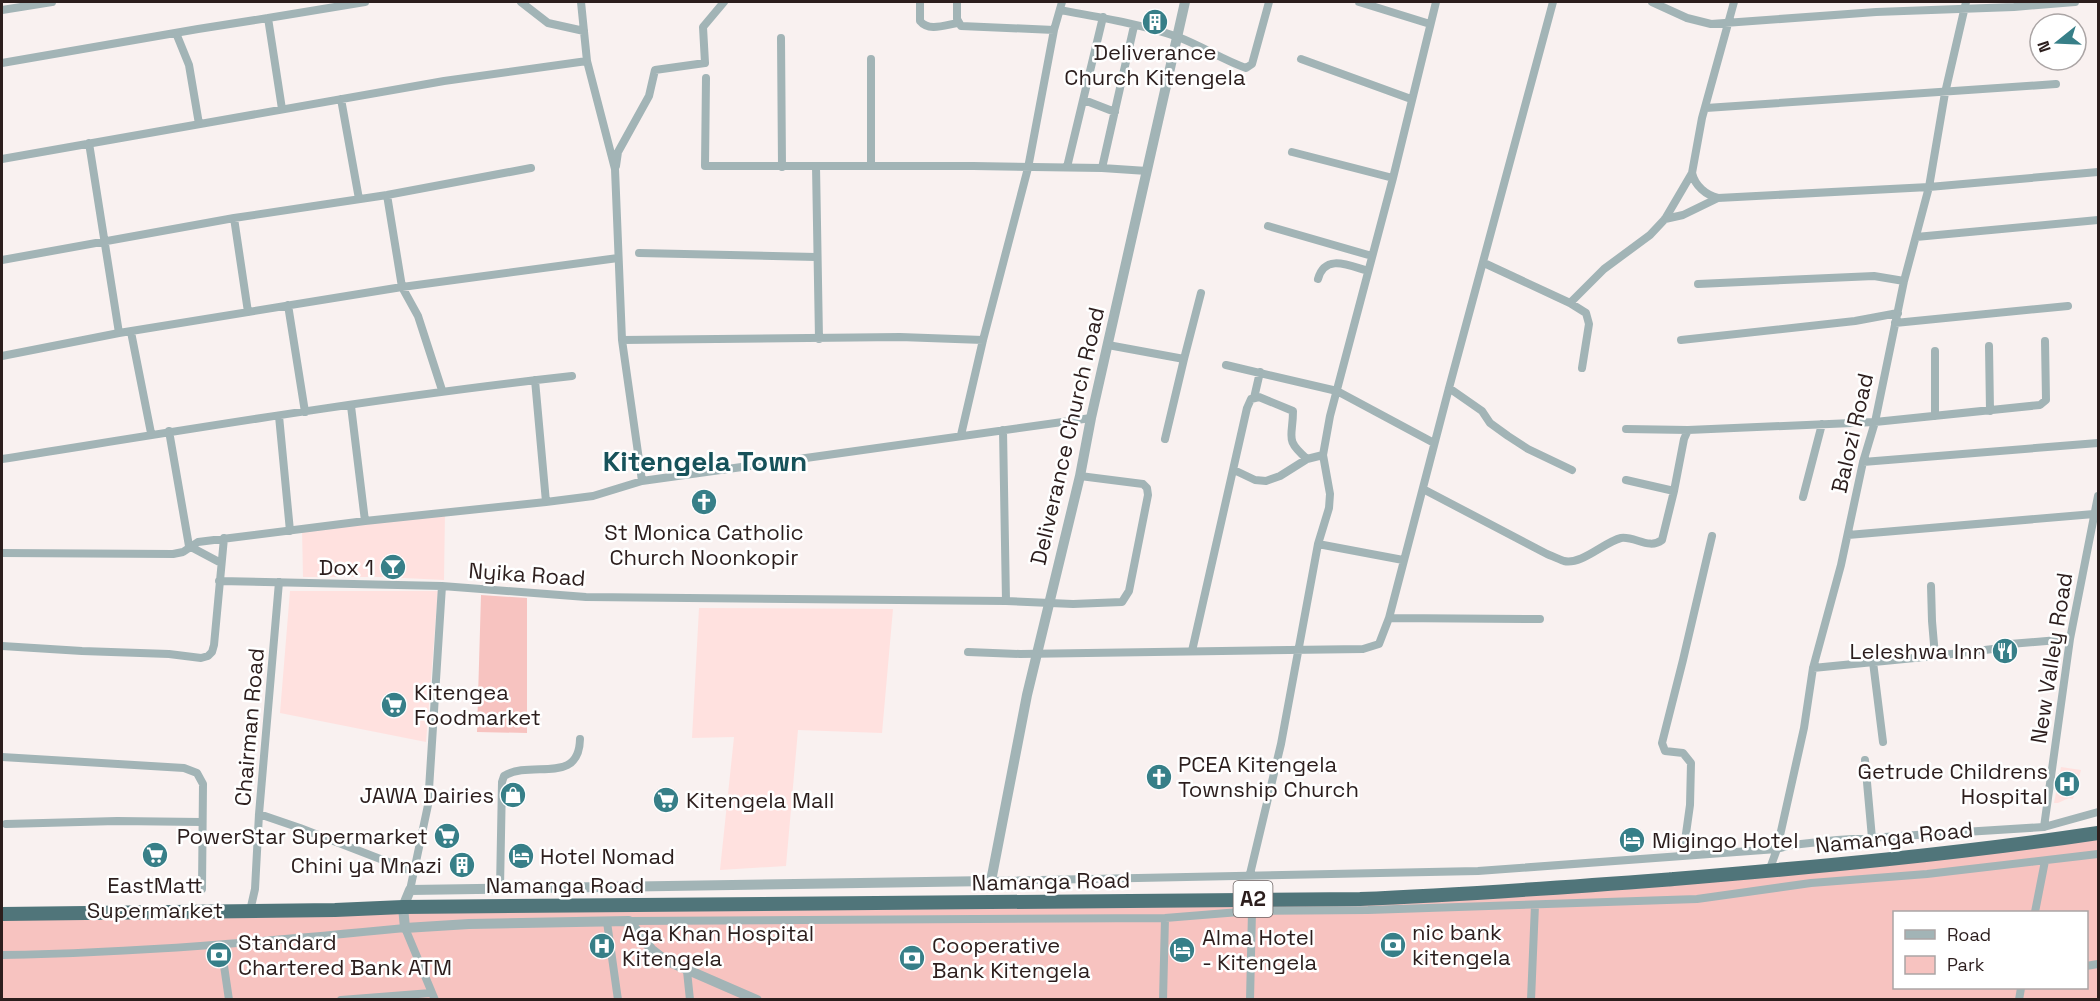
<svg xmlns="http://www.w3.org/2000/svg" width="2100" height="1001" font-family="'Space Grotesk',sans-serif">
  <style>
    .built { fill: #ffe1df }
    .green { fill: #f7c3c0; fill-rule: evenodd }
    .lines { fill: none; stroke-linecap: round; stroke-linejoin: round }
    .minor { stroke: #a2b4b6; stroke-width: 8 }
    .tertiary { stroke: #a2b4b6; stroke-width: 10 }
    .trunk { stroke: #50757a; stroke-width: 14 }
    .labels { text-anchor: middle; stroke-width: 5; stroke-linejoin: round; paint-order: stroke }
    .shield { fill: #fff; stroke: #6b6261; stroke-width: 1.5 }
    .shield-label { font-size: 21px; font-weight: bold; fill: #2c1e1d }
    .poi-label { font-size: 22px; fill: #2c1e1d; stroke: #fff; text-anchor: start }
    .street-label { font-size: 22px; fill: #2c1e1d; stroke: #fff }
    .district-label { font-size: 28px; font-weight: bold; fill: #17525a; stroke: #fff }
  </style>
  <rect width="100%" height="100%" fill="#f9f1f0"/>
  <path class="built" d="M445 512 444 580 384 577H303L302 529Z
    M290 591H438L426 742 280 713Z
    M699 608 893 609 882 733 798 730 786 866 720 870 734 737 692 738Z
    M2061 767 2081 770 2073 799 2069 798 2058 803H2054Z"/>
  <path class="green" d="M481 595 527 598V733L477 732Z
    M2098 836V999L2 1000V914L1467 897ZM1894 912H2086V988H1894Z"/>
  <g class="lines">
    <path class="minor" d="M521 2 548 23 584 31
      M581 2 587 61 615 169 622 340 642 481
      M920 2V21C929 32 945 25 958 23
      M957 2V19L961 26 1054 30
      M1359 2 1430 24
      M1652 2 1687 18 1711 24 1876 12 2014 7 2075 2
      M2 10 52 2
      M1060 10C1099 17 1140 24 1178 37 1202 46 1223 60 1246 68L1252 64 1269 2
      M268 18 365 2
      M176 33 189 65 199 124
      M781 38 782 167
      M1301 59 1411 99
      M2 63 198 29 268 18 282 109
      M706 78 705 166H973L1102 168 1147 171
      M341 99 359 199
      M1084 100 1115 112
      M1706 108 2056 84
      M89 143 119 333
      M1292 152 1393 178
      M2 159 444 81 587 61
      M616 166 618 152 649 96 655 70 705 63 703 27 724 2
      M816 166 819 339
      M871 166V59
      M1067 167 1103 17
      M1102 168 1134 26
      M387 195 402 287 418 316 442 390
      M1718 198C1706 195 1695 186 1692 173L1702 118 1734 2
      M234 218 248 312
      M1665 219 1683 215 1718 198 1929 187 2098 172
      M1268 226 1372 256
      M1916 237 2098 220
      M639 253 816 257
      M2 260 234 218 387 195 531 168
      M1484 263 1570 303 1586 313 1589 324 1582 368
      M1318 279C1325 253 1350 266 1368 271
      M1698 284 1874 276 1904 281
      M1570 303 1604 269 1650 235 1665 219 1692 173
      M288 305 305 412
      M1895 323 2068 306
      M131 332 151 433
      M622 340 900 337 983 340
      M1681 340 1855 321 1898 313
      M1108 345 1184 359 1165 439
      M1989 346 1990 411
      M2 356 119 333 402 287 618 258
      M1184 359 1201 293
      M1226 365 1337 391 1434 443
      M535 380 546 502
      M1449 388 1482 411 1490 423 1508 436 1528 449 1572 470
      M1254 398 1260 372
      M351 406 365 521
      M279 416 290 531
      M1935 416V351
      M1626 429 1688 430
      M1003 430 1006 601
      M169 431 189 546 221 563
      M961 435 983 340 1028 168 1054 30 1062 2
      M2 459C191 429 381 397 572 376
      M1863 462 2098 443
      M1234 470 1255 480 1266 481 1280 476 1307 459 1323 455 1330 416 1393 178 1436 2
      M1626 480 1674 491
      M1423 489 1547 554C1552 556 1558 559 1564 561 1582 565 1604 542 1621 538 1635 536 1649 550 1662 540L1674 491 1684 439 1688 430 1875 422 2040 405 2046 400 2045 341
      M1803 497 1822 424
      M1848 535 2094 514
      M1318 544 1403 560
      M2 553 173 554 183 552 198 542 365 521 546 502 593 496 642 481 1091 418
      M219 581 442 586 586 597 1006 601 1073 604 1122 602 1129 591 1148 495 1147 488 1143 484 1080 476
      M1931 586 1932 621 1935 656 1993 649 2010 644 2070 639
      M1389 618 1540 619
      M2 646 82 651 169 654 201 658 208 656 212 652 214 645 224 538
      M1192 651 1247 408 1251 399 1259 397 1293 411C1293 438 1284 439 1307 459
      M968 652 1020 654 1363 649 1379 644 1389 618 1449 388 1553 2
      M1873 662 1883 742
      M1813 668 1935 656
      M2 757 184 768 197 773 203 784 202 889
      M1865 760 1872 838
      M259 814 300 828 414 872
      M6 824 117 821 201 822
      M2044 827 2070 639 2098 496
      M1683 855 1690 805 1691 763 1683 753 1665 751 1662 743 1683 660 1712 536
      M1769 871 1777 849 1804 728 1813 668 1841 565 1863 462 1875 422 1904 281 1929 187 1945 93 1966 2
      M1250 874 1281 744 1318 544 1329 508 1330 494 1323 455
      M991 881 1478 871 1777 849 1792 845 1837 840 2044 827 2098 812
      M500 888 502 782 504 776C532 759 579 786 580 739
      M410 890 428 805 442 586
      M250 911 255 889 259 814 279 582
      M2035 912 2045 861
      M629 921 1165 918 1252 911 1368 910 1697 899 1811 883 1927 874 2098 854
      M607 922 618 1000
      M221 945 229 1000
      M2 955C137 953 271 941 405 928L435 1000
      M2086 966 2098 964
      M687 971 690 1000
      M341 1000 431 993
      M1163 1000 1165 918
      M1250 1000 1252 911
      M1531 1000 1535 905
      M2019 1000 2021 988"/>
    <path class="tertiary" d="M757 1000 665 960 652 950 629 921 469 924 405 928 403 907 410 890 991 881 1027 695 1080 476 1091 418 1185 2"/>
    <path class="trunk" d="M2 914 335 910 403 907 1360 899C1465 895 1569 887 1674 879 1816 867 1958 854 2098 833"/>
  </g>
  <defs>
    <g id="building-disc" transform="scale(1.35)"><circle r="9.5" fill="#377f88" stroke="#fff"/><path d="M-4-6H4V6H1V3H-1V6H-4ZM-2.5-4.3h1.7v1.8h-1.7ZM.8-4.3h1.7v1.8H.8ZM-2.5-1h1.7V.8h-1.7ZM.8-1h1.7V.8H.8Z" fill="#fff"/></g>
    <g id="church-disc" transform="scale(1.35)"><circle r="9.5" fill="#377f88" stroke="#fff"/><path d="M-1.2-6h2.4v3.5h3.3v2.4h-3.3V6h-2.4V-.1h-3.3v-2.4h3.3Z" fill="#fff"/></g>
    <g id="bar-disc" transform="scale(1.35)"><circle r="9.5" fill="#377f88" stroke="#fff"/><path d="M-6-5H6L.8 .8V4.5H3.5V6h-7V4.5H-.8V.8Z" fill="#fff"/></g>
    <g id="restaurant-disc" transform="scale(1.35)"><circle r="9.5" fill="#377f88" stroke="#fff"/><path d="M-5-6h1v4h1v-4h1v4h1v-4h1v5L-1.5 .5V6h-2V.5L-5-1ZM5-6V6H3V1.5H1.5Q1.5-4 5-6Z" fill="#fff"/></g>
    <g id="supermarket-disc" transform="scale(1.35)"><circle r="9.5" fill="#377f88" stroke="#fff"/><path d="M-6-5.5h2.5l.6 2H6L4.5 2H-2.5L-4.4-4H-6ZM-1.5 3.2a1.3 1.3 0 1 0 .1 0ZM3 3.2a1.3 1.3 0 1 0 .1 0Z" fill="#fff"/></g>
    <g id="hospital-disc" transform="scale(1.35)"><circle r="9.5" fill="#377f88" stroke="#fff"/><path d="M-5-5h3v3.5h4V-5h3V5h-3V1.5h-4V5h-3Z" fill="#fff"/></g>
    <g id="shop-disc" transform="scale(1.35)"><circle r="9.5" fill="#377f88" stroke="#fff"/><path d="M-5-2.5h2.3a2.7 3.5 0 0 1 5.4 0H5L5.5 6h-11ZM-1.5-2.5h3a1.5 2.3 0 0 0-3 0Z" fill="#fff"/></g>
    <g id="hotel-disc" transform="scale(1.35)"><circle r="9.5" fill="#377f88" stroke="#fff"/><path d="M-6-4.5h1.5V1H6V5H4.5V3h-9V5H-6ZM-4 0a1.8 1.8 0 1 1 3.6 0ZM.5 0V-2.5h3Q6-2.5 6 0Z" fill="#fff"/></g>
    <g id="bank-disc" transform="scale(1.35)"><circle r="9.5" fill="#377f88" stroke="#fff"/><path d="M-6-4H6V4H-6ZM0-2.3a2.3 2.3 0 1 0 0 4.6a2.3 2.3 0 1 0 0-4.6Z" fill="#fff"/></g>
  </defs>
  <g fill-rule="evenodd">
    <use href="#building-disc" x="1155" y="22"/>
    <use href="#church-disc" x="704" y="502"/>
    <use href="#bar-disc" x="393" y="567"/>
    <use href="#restaurant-disc" x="2005" y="651"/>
    <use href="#supermarket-disc" x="394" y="705"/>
    <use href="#church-disc" x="1159" y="777"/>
    <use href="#hospital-disc" x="2067" y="784"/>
    <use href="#shop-disc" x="513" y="795"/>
    <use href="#supermarket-disc" x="666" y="800"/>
    <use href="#supermarket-disc" x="447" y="836"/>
    <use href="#hotel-disc" x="1632" y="840"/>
    <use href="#supermarket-disc" x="155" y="855"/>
    <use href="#hotel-disc" x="521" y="856"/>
    <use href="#building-disc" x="462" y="865"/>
    <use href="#bank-disc" x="1393" y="945"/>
    <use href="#hospital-disc" x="602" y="946"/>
    <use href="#hotel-disc" x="1182" y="950"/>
    <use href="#bank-disc" x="219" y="955"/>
    <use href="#bank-disc" x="912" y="958"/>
  </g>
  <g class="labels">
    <rect class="shield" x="1233.5" y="881" width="39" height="36" rx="4.5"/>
    <g class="shield-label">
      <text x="1253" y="906">A2</text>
    </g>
    <g class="poi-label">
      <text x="1155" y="60" text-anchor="middle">Deliverance<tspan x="1155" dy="25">Church Kitengela</tspan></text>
      <text x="704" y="540" text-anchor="middle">St Monica Catholic<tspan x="704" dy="25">Church Noonkopir</tspan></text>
      <text x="374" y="575" text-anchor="end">Dox 1</text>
      <text x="1986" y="659" text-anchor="end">Leleshwa Inn</text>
      <text x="414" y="700">Kitengea<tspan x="414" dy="25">Foodmarket</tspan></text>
      <text x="1178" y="772">PCEA Kitengela<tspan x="1178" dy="25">Township Church</tspan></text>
      <text x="2048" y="779" text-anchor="end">Getrude Childrens<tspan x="2048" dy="25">Hospital</tspan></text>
      <text x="494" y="803" text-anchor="end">JAWA Dairies</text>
      <text x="686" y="808">Kitengela Mall</text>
      <text x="428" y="844" text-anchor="end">PowerStar Supermarket</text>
      <text x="1652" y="848">Migingo Hotel</text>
      <text x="540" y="864">Hotel Nomad</text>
      <text x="442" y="873" text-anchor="end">Chini ya Mnazi</text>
      <text x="155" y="893" text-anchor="middle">EastMatt<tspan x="155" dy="25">Supermarket</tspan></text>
      <text x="1412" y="940">nic bank<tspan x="1412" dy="25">kitengela</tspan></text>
      <text x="622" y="941">Aga Khan Hospital<tspan x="622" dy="25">Kitengela</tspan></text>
      <text x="1202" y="945">Alma Hotel<tspan x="1202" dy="25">- Kitengela</tspan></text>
      <text x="238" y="950">Standard<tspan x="238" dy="25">Chartered Bank ATM</tspan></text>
      <text x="932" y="953">Cooperative<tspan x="932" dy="25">Bank Kitengela</tspan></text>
    </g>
    <g class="street-label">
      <text transform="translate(1852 433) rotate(-77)" y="8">Balozi Road</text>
      <text transform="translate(1067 436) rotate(-77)" y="8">Deliverance Church Road</text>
      <text transform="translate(527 574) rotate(4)" y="8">Nyika Road</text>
      <text transform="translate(2051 658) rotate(-81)" y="8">New Valley Road</text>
      <text transform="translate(249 727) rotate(-85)" y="8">Chairman Road</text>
      <text transform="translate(1894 837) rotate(-6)" y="8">Namanga Road</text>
      <text transform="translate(1051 881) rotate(-1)" y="8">Namanga Road</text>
      <text x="565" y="893">Namanga Road</text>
    </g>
    <g class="district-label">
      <text x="705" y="471">Kitengela Town</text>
    </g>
  </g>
  <rect width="2100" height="1001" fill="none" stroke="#2c1e1d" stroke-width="6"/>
  <rect x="1893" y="911" width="195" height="78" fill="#ffffff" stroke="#aba5a5" stroke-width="1.5"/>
  <rect x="1905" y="930" width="30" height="9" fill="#a2b4b6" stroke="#aba5a5" stroke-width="1.5"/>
  <text x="1947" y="941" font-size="18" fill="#2c1e1d">Road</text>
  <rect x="1905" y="956" width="30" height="18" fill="#f7c3c0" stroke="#aba5a5" stroke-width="1.5"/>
  <text x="1947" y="971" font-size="18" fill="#2c1e1d">Park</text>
  <g transform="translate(2058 42) rotate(252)"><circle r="28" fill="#ffffff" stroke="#aba5a5" stroke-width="1.5"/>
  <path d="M0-4.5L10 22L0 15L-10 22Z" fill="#377f88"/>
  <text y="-9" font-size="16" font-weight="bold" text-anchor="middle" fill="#2c1e1d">N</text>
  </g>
</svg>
